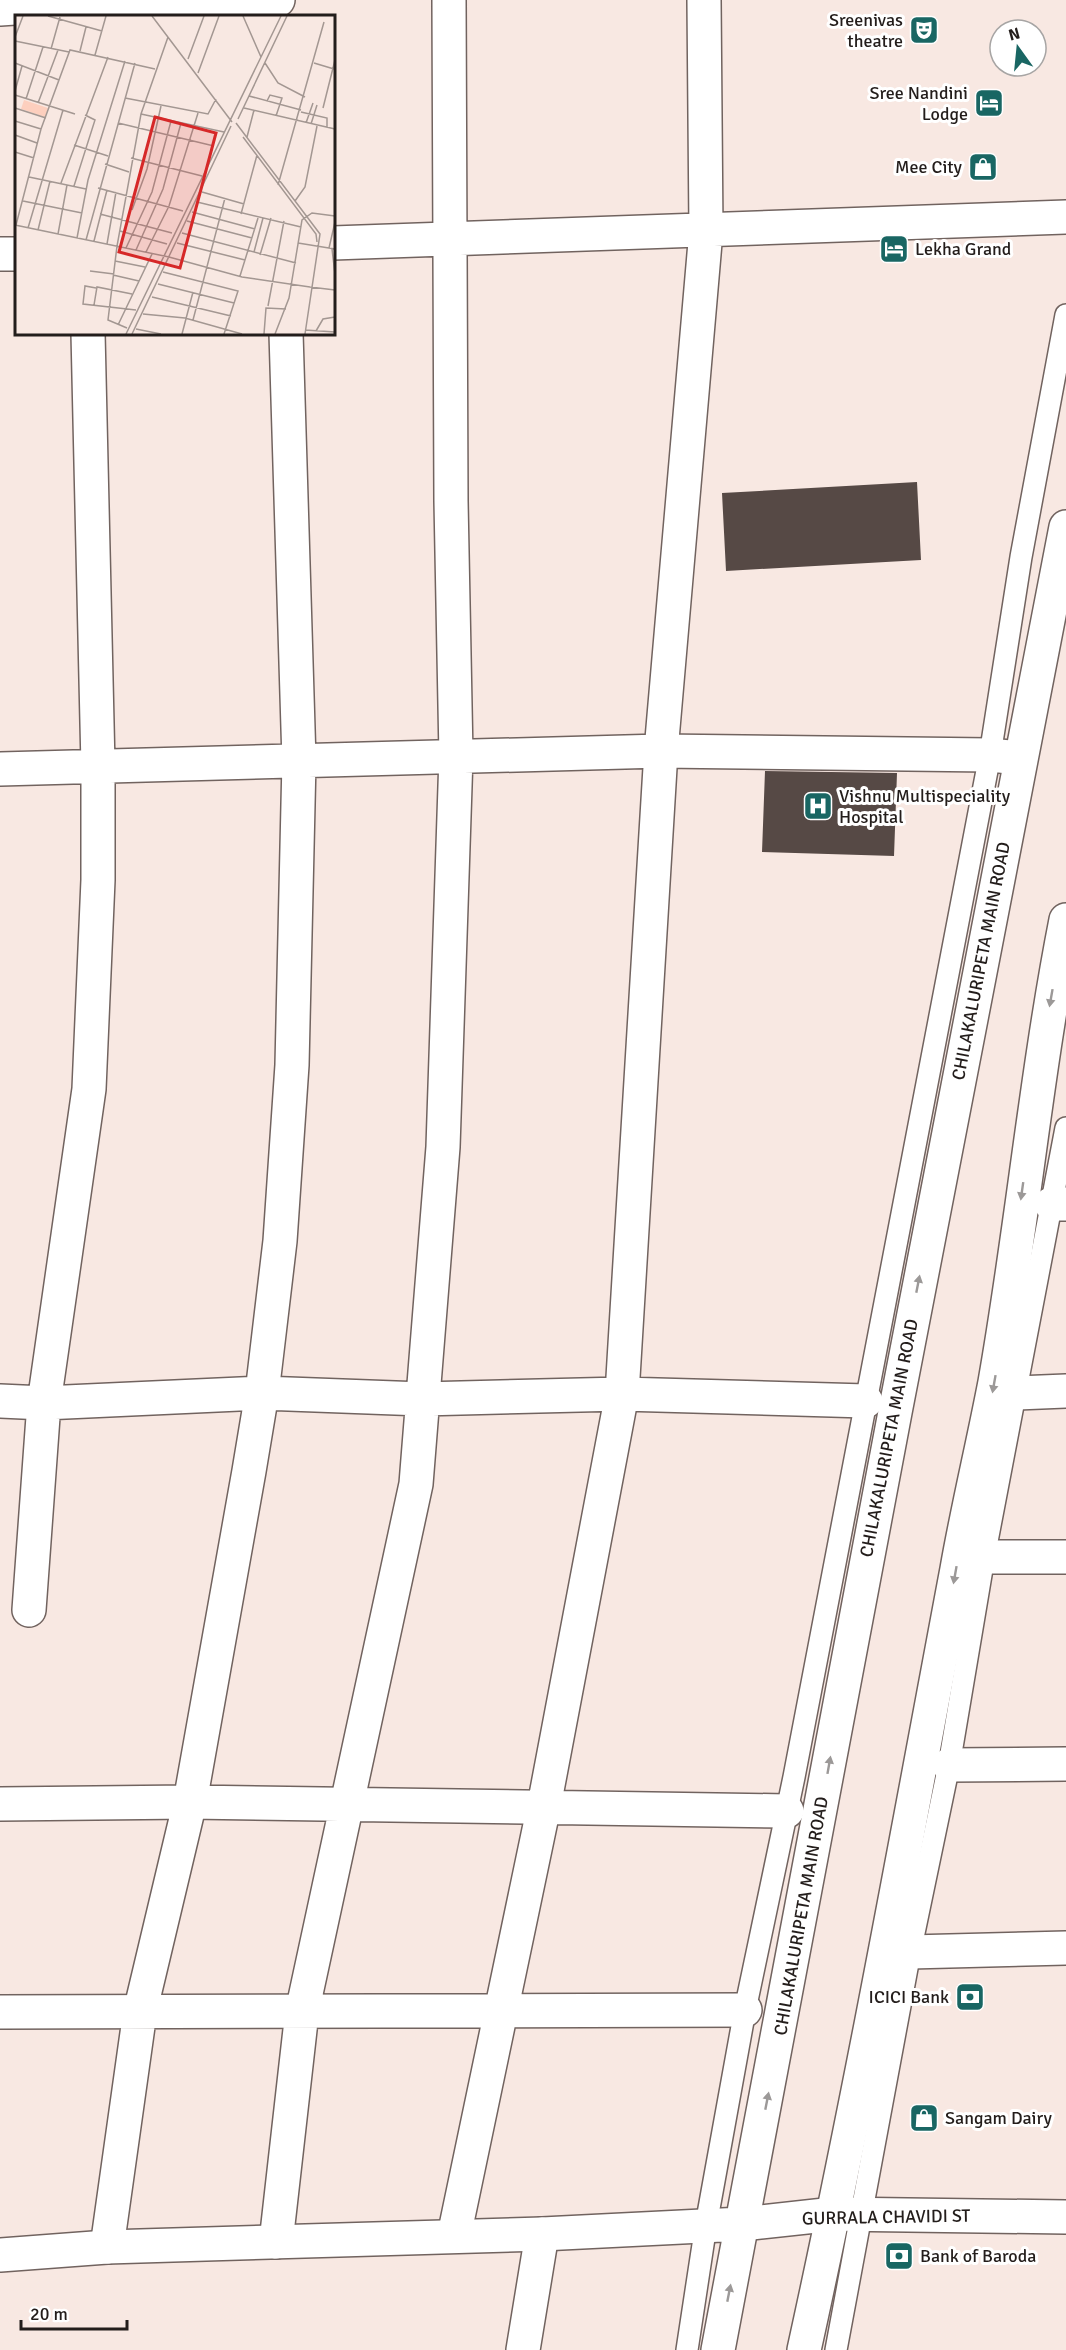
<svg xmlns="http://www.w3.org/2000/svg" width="1066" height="2350" font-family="Signika,sans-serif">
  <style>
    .building { fill: #564945 }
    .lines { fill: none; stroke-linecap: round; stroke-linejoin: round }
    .lane-casing { stroke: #71635f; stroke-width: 24 }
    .street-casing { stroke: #71635f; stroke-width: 36 }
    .secondary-casing { stroke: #71635f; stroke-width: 36 }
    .lane { stroke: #fff; stroke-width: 21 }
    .street { stroke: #fff; stroke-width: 33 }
    .secondary { stroke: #fff; stroke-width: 33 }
    .oneway { fill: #9c9998 }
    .labels { text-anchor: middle; stroke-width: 6; stroke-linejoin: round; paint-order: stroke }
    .poi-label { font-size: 18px; fill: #231d1b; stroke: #fff; text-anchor: end }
    .street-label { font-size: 18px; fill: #231d1b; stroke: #fff }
    .inset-road { fill: none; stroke: #a39792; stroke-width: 1.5 }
    .view { fill: #d62828; fill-opacity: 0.15; stroke: #d62828; stroke-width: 3 }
    .inset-edge { fill: none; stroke: #231d1b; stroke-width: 3 }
  </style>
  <rect width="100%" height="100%" fill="#f8e8e2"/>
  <path class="building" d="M917 482 921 560 726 571 722 493Z
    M765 771 897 773 894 856 762 852Z"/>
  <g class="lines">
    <g class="lane-casing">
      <path id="lane" d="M687 2350 706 2225 745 2010 794 1777 990 755 1021 557 1066 315
        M836 2350 910 1952 949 1765 984 1557 1066 1128"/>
    </g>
    <g class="street-casing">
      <path id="street" d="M0 9 74 4 278 0
        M333 243 1066 217
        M0 254H16
        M0 769 661 751 990 755 1020 758
        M1051 1204H1066
        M1017 1393 1066 1391
        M0 1401 44 1403 262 1393 422 1399 622 1394 866 1401
        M984 1557H1066
        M29 1610 44 1403 89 1089 98 880V766L88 333
        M949 1765 1066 1764
        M0 1804 190 1802 787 1811
        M910 1952 1066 1948
        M0 2012 745 2010
        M742 2224 834 2214 1066 2217
        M454 2236 544 1806 622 1394 661 751 706 231 704 0
        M276 2242 302 2012 416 1484 443 1147 456 756 451 501 449 0
        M107 2247 140 2012 190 1802 249 1471 262 1393 280 1241 292 1065 299 761 286 333
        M523 2350 542 2234"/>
    </g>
    <g class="secondary-casing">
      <path id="secondary" d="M0 2255 107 2247 542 2234 742 2224
        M718 2350C834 1742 945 1134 1066 527
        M804 2350C861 2091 908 1830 957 1569 968 1506 983 1445 995 1382 1022 1229 1036 1073 1066 920"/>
    </g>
    <use href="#lane" class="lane"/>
    <use href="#street" class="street"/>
    <use href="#secondary" class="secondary"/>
  </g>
  <defs><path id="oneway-solid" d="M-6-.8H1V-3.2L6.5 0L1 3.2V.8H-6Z" transform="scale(1.5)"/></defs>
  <g class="oneway">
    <use href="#oneway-solid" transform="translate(1051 998) rotate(100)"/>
    <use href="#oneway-solid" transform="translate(1022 1191) rotate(98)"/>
    <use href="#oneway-solid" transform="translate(918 1284) rotate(-79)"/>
    <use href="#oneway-solid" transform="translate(994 1384) rotate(100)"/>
    <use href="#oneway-solid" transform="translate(955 1575) rotate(100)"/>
    <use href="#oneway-solid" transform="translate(829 1765) rotate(-80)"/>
    <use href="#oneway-solid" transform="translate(767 2101) rotate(-79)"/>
    <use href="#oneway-solid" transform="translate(729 2293) rotate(-79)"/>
  </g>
  <defs>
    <g id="theatre-square" transform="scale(1.5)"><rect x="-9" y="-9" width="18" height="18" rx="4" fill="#196663" stroke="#fff"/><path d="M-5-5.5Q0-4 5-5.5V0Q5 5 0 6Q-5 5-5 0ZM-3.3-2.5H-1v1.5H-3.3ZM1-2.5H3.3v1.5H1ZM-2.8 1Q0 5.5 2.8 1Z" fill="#fff"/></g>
    <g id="hotel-square" transform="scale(1.5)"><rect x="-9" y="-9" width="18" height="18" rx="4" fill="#196663" stroke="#fff"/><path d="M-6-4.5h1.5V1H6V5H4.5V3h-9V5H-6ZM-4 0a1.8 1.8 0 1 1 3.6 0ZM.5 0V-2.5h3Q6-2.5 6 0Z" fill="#fff"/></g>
    <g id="shop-square" transform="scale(1.5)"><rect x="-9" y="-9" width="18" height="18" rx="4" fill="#196663" stroke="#fff"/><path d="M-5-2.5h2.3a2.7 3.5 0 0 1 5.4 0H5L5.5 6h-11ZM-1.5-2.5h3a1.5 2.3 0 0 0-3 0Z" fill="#fff"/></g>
    <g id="hospital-square" transform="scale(1.5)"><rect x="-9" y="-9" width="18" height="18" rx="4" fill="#196663" stroke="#fff"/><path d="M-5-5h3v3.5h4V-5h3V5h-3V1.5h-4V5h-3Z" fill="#fff"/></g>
    <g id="bank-square" transform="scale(1.5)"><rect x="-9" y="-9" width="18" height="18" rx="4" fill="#196663" stroke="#fff"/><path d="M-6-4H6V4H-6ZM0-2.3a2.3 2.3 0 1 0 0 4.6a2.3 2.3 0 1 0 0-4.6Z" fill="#fff"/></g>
  </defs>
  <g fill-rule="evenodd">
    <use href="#theatre-square" x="924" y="30"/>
    <use href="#hotel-square" x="989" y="103"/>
    <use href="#shop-square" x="983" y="167"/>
    <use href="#hotel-square" x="894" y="249"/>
    <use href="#hospital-square" x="818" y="806"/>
    <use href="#bank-square" x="970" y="1997"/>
    <use href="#shop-square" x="924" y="2118"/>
    <use href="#bank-square" x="899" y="2256"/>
  </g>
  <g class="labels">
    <g class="poi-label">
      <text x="903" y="26">Sreenivas<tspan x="903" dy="21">theatre</tspan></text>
      <text x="968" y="99">Sree Nandini<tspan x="968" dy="21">Lodge</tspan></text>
      <text x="962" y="173">Mee City</text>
      <text x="915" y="255" text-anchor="start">Lekha Grand</text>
      <text x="839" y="802" text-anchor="start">Vishnu Multispeciality<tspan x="839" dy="21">Hospital</tspan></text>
      <text x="949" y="2003">ICICI Bank</text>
      <text x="945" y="2124" text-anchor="start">Sangam Dairy</text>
      <text x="920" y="2262" text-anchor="start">Bank of Baroda</text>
    </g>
    <g class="street-label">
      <text transform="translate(981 961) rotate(-79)" y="6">CHILAKALURIPETA MAIN ROAD</text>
      <text transform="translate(889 1438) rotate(-79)" y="6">CHILAKALURIPETA MAIN ROAD</text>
      <text transform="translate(801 1916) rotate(-80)" y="6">CHILAKALURIPETA MAIN ROAD</text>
      <text transform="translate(886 2217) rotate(-1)" y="6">GURRALA CHAVIDI ST</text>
    </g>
  </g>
  <g transform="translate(15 15)">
    <rect width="320" height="320" fill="#f8e8e2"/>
    <path d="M9 85 33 93 30 102 6 94Z" fill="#fdcfbe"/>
    <path class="inset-road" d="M33 1 87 16M137 1 217 107M228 1 246 42M0 22 8 1M0 26 54 37M36 34 45 2M65 36 71 12M80 40 91 1M173 44 189 1M0 48 44 65M250 48 263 68 290 82M299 48 319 54M183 58 204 1M0 76 7 51M0 80 60 99M234 81 286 95M110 83 193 99 201 84M11 84 28 32M252 86 255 80 267 83 261 101M23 88 43 35M0 93 31 103M229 93 320 114M308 93 320 45M286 97 312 103V113M126 99 209 117M223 104 272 1M0 106 26 114M103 108 199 131M221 108 305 219 290 319M291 108 298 88M296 109 302 90M0 120 22 128M228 122 301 219 302 227M232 122 239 95M59 130 93 141M0 137 19 143M116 143 187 161M90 149 114 157M14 162 71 174M46 168 93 42M263 170 309 7M59 171 80 105 70 100M83 173 168 196M187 177 229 189M8 186 67 198M280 186 290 172 302 111M182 187 286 212M117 195 132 154 146 91M177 197 240 214M85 199 157 218M226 199 242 140M172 206 237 223M0 210 154 242 227 262 295 272M1 210 26 114 55 35 140 54M13 213 48 95M23 215 35 166M105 216 152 229M167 218 281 248M43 219 52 170M62 223 73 165 110 46M71 225 120 48M79 226 92 175M162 228 230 245M283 228 320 234M92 229 101 177M111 233 137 177 156 106M314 233 320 207M317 234 320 259M121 235 148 174 166 108M131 237 154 191 183 98M239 237 248 203M245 240 256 203M100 246 130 252M75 256 99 259M148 257 223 276 209 319M98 260 124 266M225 261 243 203M143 269 219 288M295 272 320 275M81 273 70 271 68 289 121 295M137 282 216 301M79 290 82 272 117 279M253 291 269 206M128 299 170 303 227 319M178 305 210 183M103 310 137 239M112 313 93 305 102 231 126 99 153 22M121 314 146 319M290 315 320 317M301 316 308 304 320 302M111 319 266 1M117 319 216 111M167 319 178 277M249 319 251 293 271 294M260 319 274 283 287 205 297 198 320 201"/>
    <path class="view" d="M140 102 201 118 165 253 104 237Z"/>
    <rect width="320" height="320" class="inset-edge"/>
  </g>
  <g transform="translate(1018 48) rotate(345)"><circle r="28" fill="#ffffff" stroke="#a7a5a4" stroke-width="1.5"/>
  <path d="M0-4.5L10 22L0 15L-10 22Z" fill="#196663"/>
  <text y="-9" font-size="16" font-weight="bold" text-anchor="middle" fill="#231d1b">N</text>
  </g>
  <path d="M21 2320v9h106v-9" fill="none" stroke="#231d1b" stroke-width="3"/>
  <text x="30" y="2320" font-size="18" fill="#231d1b" stroke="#ffffff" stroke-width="4.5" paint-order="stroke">20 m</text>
</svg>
